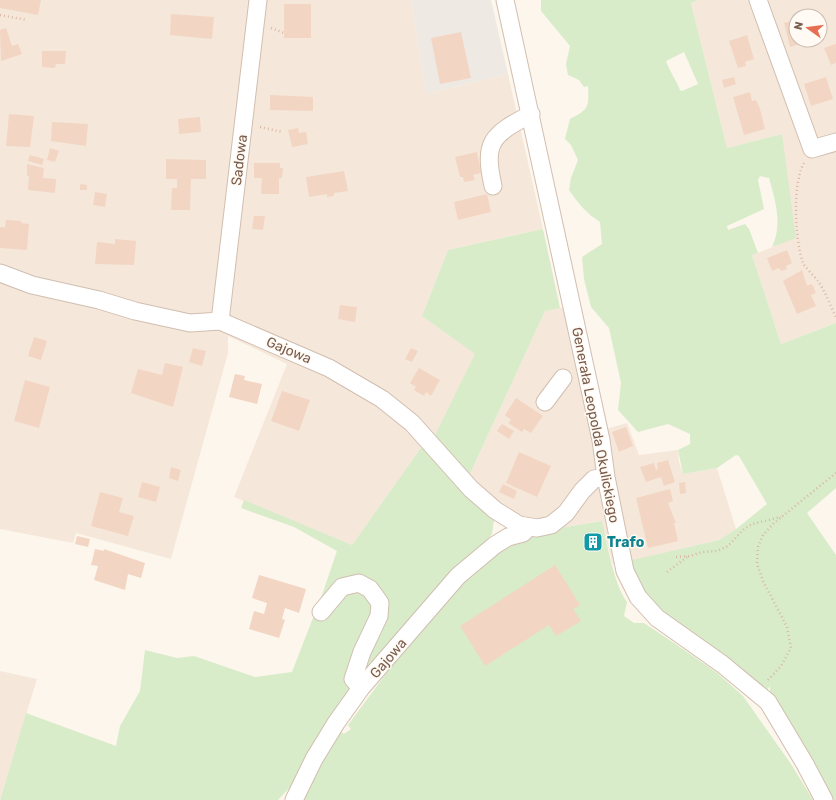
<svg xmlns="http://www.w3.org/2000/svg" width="836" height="800" font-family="Rubik,sans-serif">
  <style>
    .residential { fill: #f5e8da; fill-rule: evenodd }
    .industrial { fill: #efe9e4 }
    .green { fill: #d8ecc9; fill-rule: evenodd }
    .building { fill: #f3d5c3 }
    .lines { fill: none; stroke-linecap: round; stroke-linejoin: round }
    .minor-casing { stroke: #d1beb0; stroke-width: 19 }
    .path { stroke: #d9b8a5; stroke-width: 2.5; stroke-dasharray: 1 3; stroke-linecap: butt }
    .minor { stroke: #fff; stroke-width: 17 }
    .labels { text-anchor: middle; stroke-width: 3; stroke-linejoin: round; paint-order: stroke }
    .street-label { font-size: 14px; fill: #7a5c4d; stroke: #fffaf3 }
    .culture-label { font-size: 14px; font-weight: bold; fill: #0d838f; stroke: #fffaf3; text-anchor: start }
  </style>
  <rect width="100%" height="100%" fill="#fdf6ec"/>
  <path class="residential" d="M0 0H411L426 94 508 74 543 229 448 250 422 316 476 354 434 437 420 449 352 545 234 497 287 364 228 336V353L171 559 76 533 73 543 0 529Z
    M698 0H836V323L781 344 752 255 778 245 781 134 727 148 691 3ZM796 16H820V40H796Z
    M560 308H569L595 432 627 423 639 455 678 450 679 462 683 474 717 468 736 529 719 540 613 565 601 521 529 533 469 476 545 311Z
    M0 671 37 679 0 799Z"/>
  <path class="industrial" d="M411 0H491L508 74 426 94Z"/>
  <path class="green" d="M541 0H698L691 3 727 148 782 134 796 238 772 247C783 224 775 200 769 178L760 176 758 180 764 209 727 226 728 230 745 224 749 229 758 253 752 255 781 344 836 323V488L807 513 836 555V800H834L798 735 770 696V686L764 695 649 606 628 561 719 540 736 529 767 504 739 456 736 455 717 468 683 474 678 450 690 444V434L668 424 638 432 618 410 621 383 609 328 591 307 584 279 582 257 602 244 600 222C586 213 579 204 569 190L571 178 578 160 571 145 565 139 570 119C589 109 589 107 588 86L584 87 579 80 568 75 566 64 570 46 541 11ZM684 52 698 84 682 91 680 90C676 80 670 72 666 61Z
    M543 229 560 308 545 311 469 476 434 437 475 354 422 316 448 250Z
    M425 445 490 512 494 520 492 534 306 770 278 800H0L26 713 116 746 120 726 140 691 145 650 177 658 194 656 255 677 292 672 323 592 337 551 294 527 241 508 244 500 352 545 420 449Z
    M602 521C607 543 614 585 627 602L624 616 634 623H644L677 645 716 672 743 696 791 764 813 800H300L339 730 344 734 351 729 348 725 402 652 490 552 529 533Z"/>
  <path class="building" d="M0 0H41L38 15 0 8Z
    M284 4H311V38H284Z
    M171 14 214 17 212 39 170 35Z
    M796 20V40H814L790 47 784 23Z
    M6 28 12 46 18 44 22 54 1 61 0 30Z
    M461 32 471 78 440 84 431 38Z
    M747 35 754 59 745 62 746 66 738 68 729 41Z
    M836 44V63L831 65 824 48Z
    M42 51H66L65 64H56L55 68 42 67Z
    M734 77 736 84 724 88 722 80Z
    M826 77 833 99 811 106 804 84Z
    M750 92 752 101 756 100 760 109 765 129 744 135 733 97Z
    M270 95 313 97V111L270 110Z
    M9 114 34 116 30 147 6 146Z
    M200 117 201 132 179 134 178 119Z
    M52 122 88 124 86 146 51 141Z
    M298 128 299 133 306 132 308 144 292 147 288 130Z
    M50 148 59 151 55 162 47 160Z
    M477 152 481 173 473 175 475 180 464 182 463 177H460L455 157Z
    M30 155 44 159 42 165 28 161Z
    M166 159 206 160V179H191L190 210H171L172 188H177V179H166Z
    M254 163H280V168H283L282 178H279V194H261L262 178H254Z
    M27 164 44 168 43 178 56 179 55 193 28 190 29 176H27Z
    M344 171 348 191 334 193V196L327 197V194L309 197 306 177Z
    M80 184 87 185V190H80Z
    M95 192 107 194 105 207 93 205Z
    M487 194 491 212 458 220 454 202Z
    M254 216H265L263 230 252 229Z
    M6 220 21 221V223L29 224 27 250 0 248V227H5Z
    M115 239 136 241 134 265 95 264 97 242 115 244Z
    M787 250 792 263 786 266 787 269 781 271 779 268 772 271 767 258Z
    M802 270 807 286 812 284 816 293 811 295 816 306 797 314 783 281Z
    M340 305 357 307 355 322 338 319Z
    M34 337 47 341 41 360 28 356Z
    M193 348 206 351 202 366 189 362Z
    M411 348 418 351 412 362 405 359Z
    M165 363 183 367 173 407 131 393 138 369 162 375Z
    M419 368 440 380 431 396 426 392 424 396 414 390 416 387 410 383Z
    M235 374 245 376 244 380 262 384 257 404 229 397Z
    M25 380 50 387 39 428 14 421Z
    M282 391 310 400 299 431 271 421Z
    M516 398 543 416 531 433 524 429 522 432 508 423 511 420 505 415Z
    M502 424 514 431 509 439 497 431Z
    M626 427 633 446 619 452 612 432Z
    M519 452 551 466 537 497 506 483Z
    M668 460 675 482 664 486 661 477 646 482 640 467 654 463 656 470 658 469 657 463Z
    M171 467 181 470 178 481 169 478Z
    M142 482 160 487 156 502 138 497Z
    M685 482 686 493 680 494 679 483Z
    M503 484 517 491 514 499 499 492Z
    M670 489 673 501 668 503 676 523H674L678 541 648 548 636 498Z
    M100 492 123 498 119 512 134 516 128 536 91 526Z
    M77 536 90 539 88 547 75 544Z
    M594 536 596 547 591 548 589 537Z
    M95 549 104 551V549L145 563 141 578 128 574 125 590 94 580 98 566 91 565Z
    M555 565 580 605 573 609 581 621 556 636 549 625 485 666 460 626Z
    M259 575 306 589 299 613 285 608 282 619 285 620 279 638 249 629 254 611 264 614 267 603 252 598Z"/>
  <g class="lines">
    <g class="minor-casing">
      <path id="minor" d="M505 0 601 440 606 477 625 571 638 597 657 618 722 664 768 702 805 764 824 800
        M758 0 812 149 836 142
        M493 186C483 141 492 135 531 114
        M0 273 32 285 99 300 135 311 190 323 220 321 329 368 382 399 412 423 471 489 495 510 519 525 537 528 551 525 566 513 582 491 594 479 606 477
        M220 321 258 0
        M545 402 563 378
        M321 612 342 587 359 583 370 589 380 603 379 616 362 652 353 679 361 688
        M294 800 314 759 336 723 361 688 458 576 495 545 508 537 523 533 529 527"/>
    </g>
    <path class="path" d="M0 15 27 20
      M271 28 284 33
      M260 127 283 132
      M804 163C792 184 795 240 803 263 804 266 815 277 818 281 826 292 830 306 836 317
      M676 557 690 556 702 552 717 551 728 546 744 529 752 524 781 517
      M667 572 687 557
      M768 680 781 666 791 648 787 627 763 581 757 564 758 547 763 535 774 523 836 473"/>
    <use href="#minor" class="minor"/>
  </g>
  <defs>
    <g id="building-square" transform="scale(1)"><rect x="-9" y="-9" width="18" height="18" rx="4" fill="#0f9aa8" stroke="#fffaf3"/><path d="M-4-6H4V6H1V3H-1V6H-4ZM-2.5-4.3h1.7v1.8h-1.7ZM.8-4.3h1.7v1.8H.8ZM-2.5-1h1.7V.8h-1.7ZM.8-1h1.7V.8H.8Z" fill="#fff"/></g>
  </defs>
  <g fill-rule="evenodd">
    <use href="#building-square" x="593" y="542"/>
  </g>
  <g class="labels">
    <g class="street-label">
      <text transform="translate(239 160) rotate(-83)" y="5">Sadowa</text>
      <text transform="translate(289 350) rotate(23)" y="5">Gajowa</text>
      <text transform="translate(596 425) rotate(79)" y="5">Generała Leopolda Okulickiego</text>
      <text transform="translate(388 658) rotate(-49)" y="5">Gajowa</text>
    </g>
    <g class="culture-label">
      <text x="607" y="547">Trafo</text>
    </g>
  </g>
  <g transform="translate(808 28) rotate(284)"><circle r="19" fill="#fffaf3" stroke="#cabbb1"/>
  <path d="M0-3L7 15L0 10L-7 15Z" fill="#e76f51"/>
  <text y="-6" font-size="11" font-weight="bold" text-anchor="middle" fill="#7a5c4d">N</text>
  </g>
</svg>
